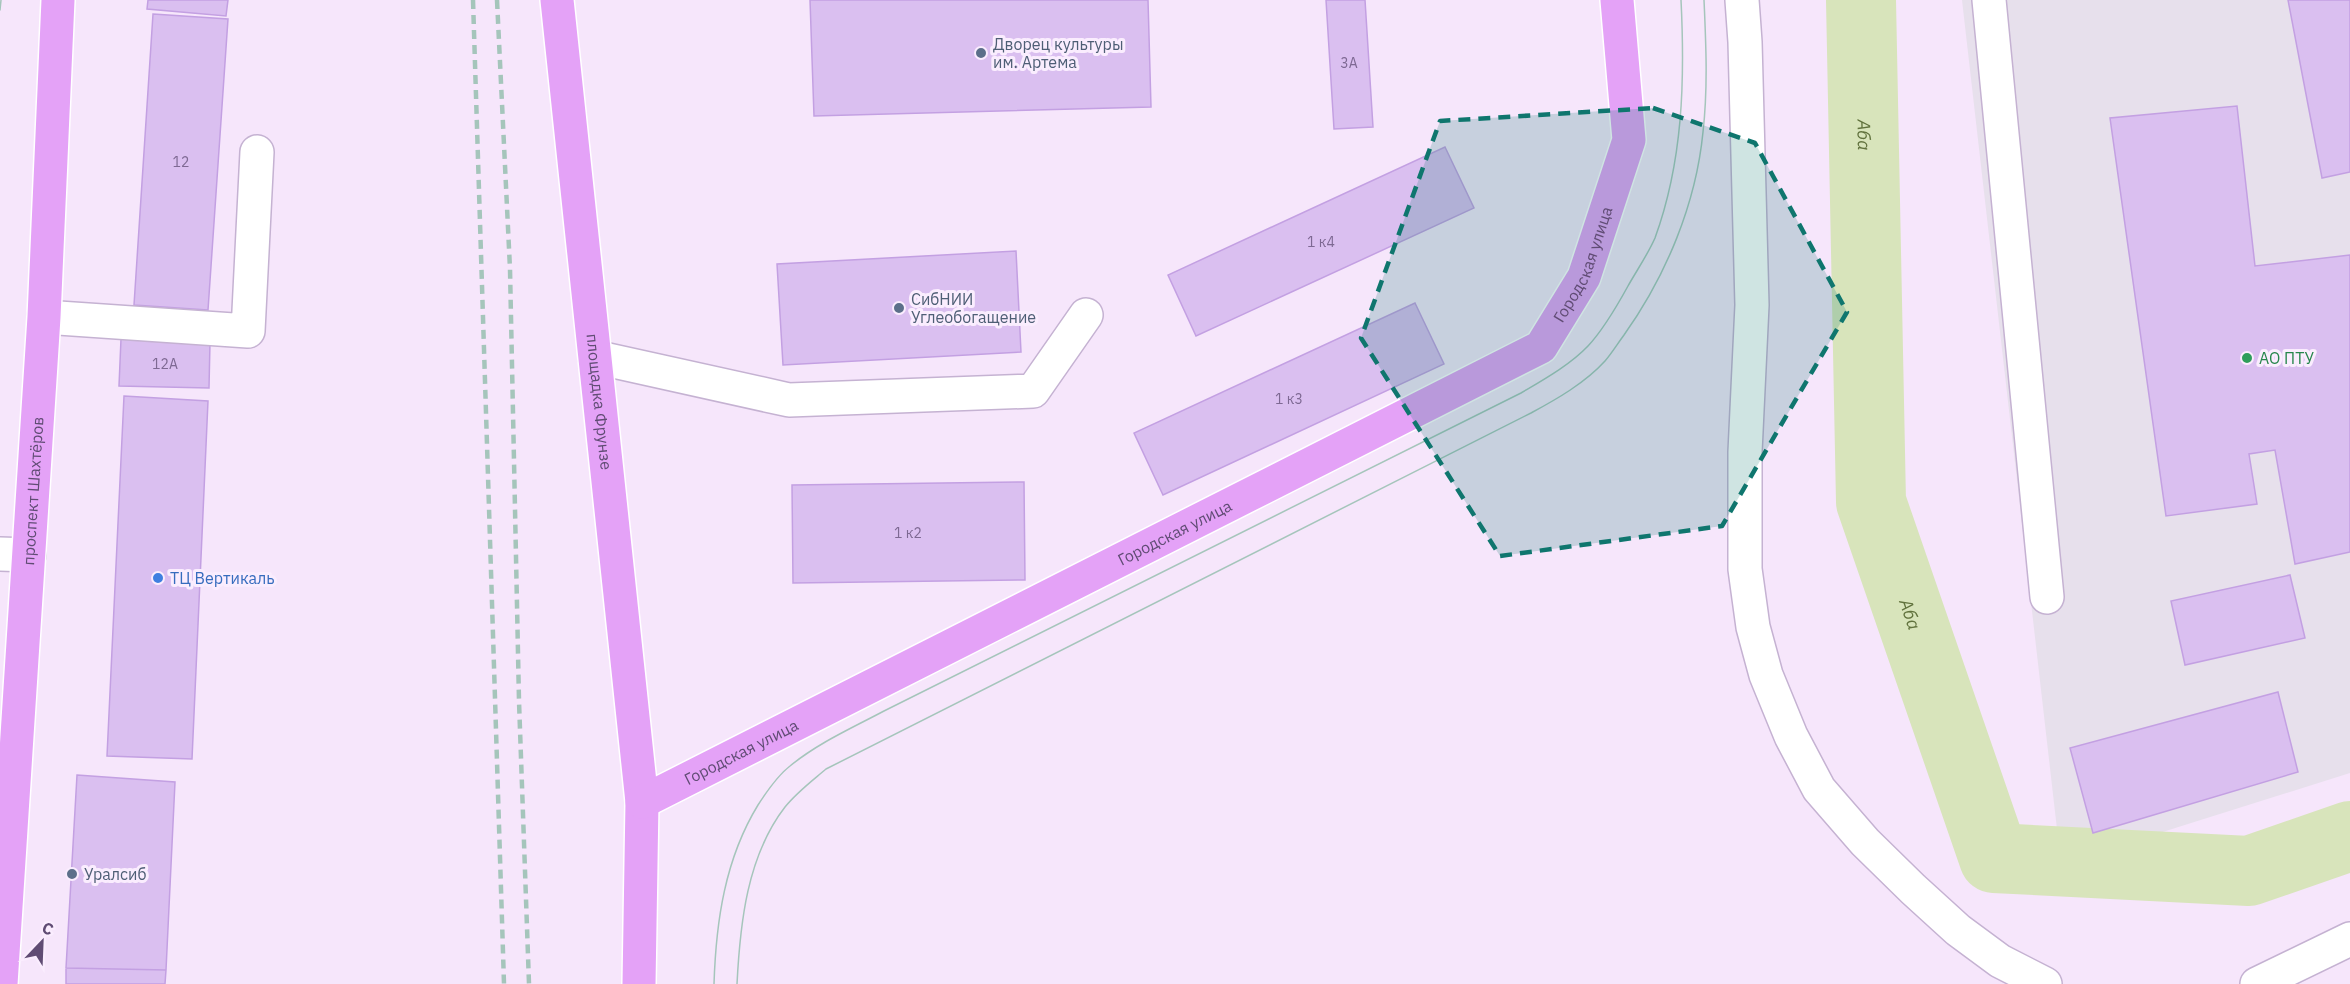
<svg xmlns="http://www.w3.org/2000/svg" width="2350" height="984" font-family="'IBM Plex Sans',sans-serif">
  <style>
    .industrial { fill: #e7e0ec }
    .lines { fill: none; stroke-linecap: round; stroke-linejoin: round }
    .river { stroke: #d8e4bb; stroke-width: 70 }
    .building { fill: #dabff0; stroke: #c3a0e2; stroke-width: 1.5 }
    .minor-casing { stroke: #c5b2d2; stroke-width: 36 }
    .major-casing { stroke: #fff; stroke-width: 36 }
    .minor { stroke: #fff; stroke-width: 33 }
    .major { stroke: #e4a2f7; stroke-width: 33 }
    .tram { stroke: #a5c5bb; stroke-width: 1.5 }
    .rail { stroke: #a5c5bb; stroke-width: 4.5; stroke-dasharray: 9 6; stroke-linecap: butt }
    .marked { fill: #0f766e; fill-opacity: 0.2; stroke: #0f766e; stroke-width: 4.5; stroke-dasharray: 12 8; stroke-linejoin: round }
    .service-dot { fill: #5c6f8a; stroke: #faedfe; stroke-width: 2 }
    .leisure-dot { fill: #2e9e5b; stroke: #faedfe; stroke-width: 2 }
    .shop-dot { fill: #3f7fe0; stroke: #faedfe; stroke-width: 2 }
    .labels { text-anchor: middle; stroke-width: 6; stroke-linejoin: round; paint-order: stroke }
    .number-label { font-size: 14px; fill: #7e6993 }
    .service-label { font-size: 16px; fill: #4e5e75; stroke: #faedfe; text-anchor: start }
    .street-label { font-size: 16px; fill: #604c74; stroke: #faedfe }
    .leisure-label { font-size: 16px; fill: #27864d; stroke: #faedfe; text-anchor: start }
    .shop-label { font-size: 16px; fill: #366cbe; stroke: #faedfe; text-anchor: start }
    .water-label { font-size: 18px; font-style: italic; fill: #61723d; stroke: #faedfe }
  </style>
  <rect width="100%" height="100%" fill="#f6e6fb"/>
  <path class="industrial" d="M1962 0H2350V773L2061 864Z"/>
  <g class="lines">
    <path class="river" id="s1" d="M1861 0 1871 502 1994 858 2249 871 2350 836"/>
  </g>
  <path class="building" d="M148 0H228L226 16 147 9Z
    M810 0H1148L1151 107 814 116Z
    M1326 0H1365L1373 127 1334 129Z
    M2288 0H2350V172L2322 178Z
    M153 14 228 19 208 310 134 305Z
    M2237 106 2255 266 2350 255V552L2295 564 2275 450 2249 454 2257 504 2166 516 2110 118Z
    M1445 147 1474 208 1196 336 1168 275Z
    M1016 251 1021 352 783 365 777 264Z
    M1415 303 1444 364 1163 495 1134 433Z
    M121 339 210 342 209 388 119 386Z
    M124 396 208 401 192 759 107 756Z
    M1024 482 1025 580 793 583 792 485Z
    M2290 575 2305 638 2185 665 2171 601Z
    M2278 692 2298 772 2093 833 2070 748Z
    M77 775 175 782 166 970 66 968Z
    M66 968 166 970 165 984H66Z"/>
  <g class="lines">
    <g class="minor-casing">
      <path id="minor" d="M1742 0 1745 42 1752 305 1745 452V569L1753 627 1766 675 1791 736 1819 789 1865 842 1913 889 1958 930 2000 961 2045 984
        M1989 0 2047 597
        M44 317 248 331 257 152
        M595 357 789 400 1033 391 1086 315
        M0 554 29 555
        M2257 984 2350 939"/>
    </g>
    <g class="major-casing">
      <g id="major">
        <path id="s2" d="M557 0 642 802 639 984"/>
        <path id="s3" d="M642 802 1541 347 1584 277 1629 140 1617 0"/>
        <path id="s4" d="M1 984 44 317 58 0"/>
      </g>
    </g>
    <use href="#minor" class="minor"/>
    <use href="#major" class="major"/>
    <path class="tram" d="M0 10 1 0
      M714 984C716 921 725 859 758 805 767 791 777 776 790 766 818 743 852 728 884 711L1521 393C1543 380 1570 365 1588 346 1604 329 1617 306 1628 286 1637 270 1648 254 1655 238 1683 161 1685 81 1681 0
      M737 984C740 924 747 856 785 807 797 792 812 781 826 769L1531 413C1557 399 1585 383 1605 361 1612 353 1618 343 1624 335 1666 276 1696 204 1703 132 1708 88 1706 44 1704 0"/>
    <path class="rail" d="M473 0 504 984
      M497 0 510 269 519 701 529 984"/>
  </g>
  <path class="marked" d="M1653 108 1755 143 1847 312 1722 526 1500 556 1361 338 1440 121Z"/>
  <g class="service-dot">
    <circle cx="981" cy="53" r="6"/>
    <circle cx="899" cy="308" r="6"/>
    <circle cx="72" cy="874" r="6"/>
  </g>
  <circle class="leisure-dot" cx="2247" cy="358" r="6"/>
  <circle class="shop-dot" cx="158" cy="578" r="6"/>
  <g class="labels">
    <g class="number-label">
      <text x="1349" y="68">3А</text>
      <text x="181" y="167">12</text>
      <text x="1321" y="247">1 к4</text>
      <text x="165" y="369">12А</text>
      <text x="1289" y="404">1 к3</text>
      <text x="908" y="538">1 к2</text>
    </g>
    <g class="service-label">
      <text x="993" y="50">Дворец культуры<tspan x="993" dy="18">им. Артема</tspan></text>
      <text x="911" y="305">СибНИИ<tspan x="911" dy="18">Углеобогащение</tspan></text>
      <text x="84" y="880">Уралсиб</text>
    </g>
    <g class="street-label">
      <text dy="6" stroke="none"><textPath href="#s3" startOffset="1101">Городская улица</textPath></text>
      <text dy="6" stroke="none"><textPath href="#s2" startOffset="404">площадка Фрунзе</textPath></text>
      <text dy="6" stroke="none"><textPath href="#s4" startOffset="494">проспект Шахтёров</textPath></text>
      <text dy="6" stroke="none"><textPath href="#s3" startOffset="597">Городская улица</textPath></text>
      <text dy="6" stroke="none"><textPath href="#s3" startOffset="111">Городская улица</textPath></text>
    </g>
    <g class="leisure-label">
      <text x="2259" y="364">АО ПТУ</text>
    </g>
    <g class="shop-label">
      <text x="170" y="584">ТЦ Вертикаль</text>
    </g>
    <g class="water-label">
      <text dy="6" stroke="none"><textPath href="#s1" startOffset="135">Аба</textPath></text>
      <text dy="6" stroke="none"><textPath href="#s1" startOffset="621">Аба</textPath></text>
    </g>
  </g>
  <g transform="translate(42 942) rotate(23)" stroke="#faedfe" stroke-width="4.5" paint-order="stroke">
  <path d="M0-4.5L10 22L0 15L-10 22Z" fill="#604c74"/>
  <text y="-9" font-size="16" font-weight="bold" text-anchor="middle" fill="#604c74">С</text>
  </g>
</svg>
